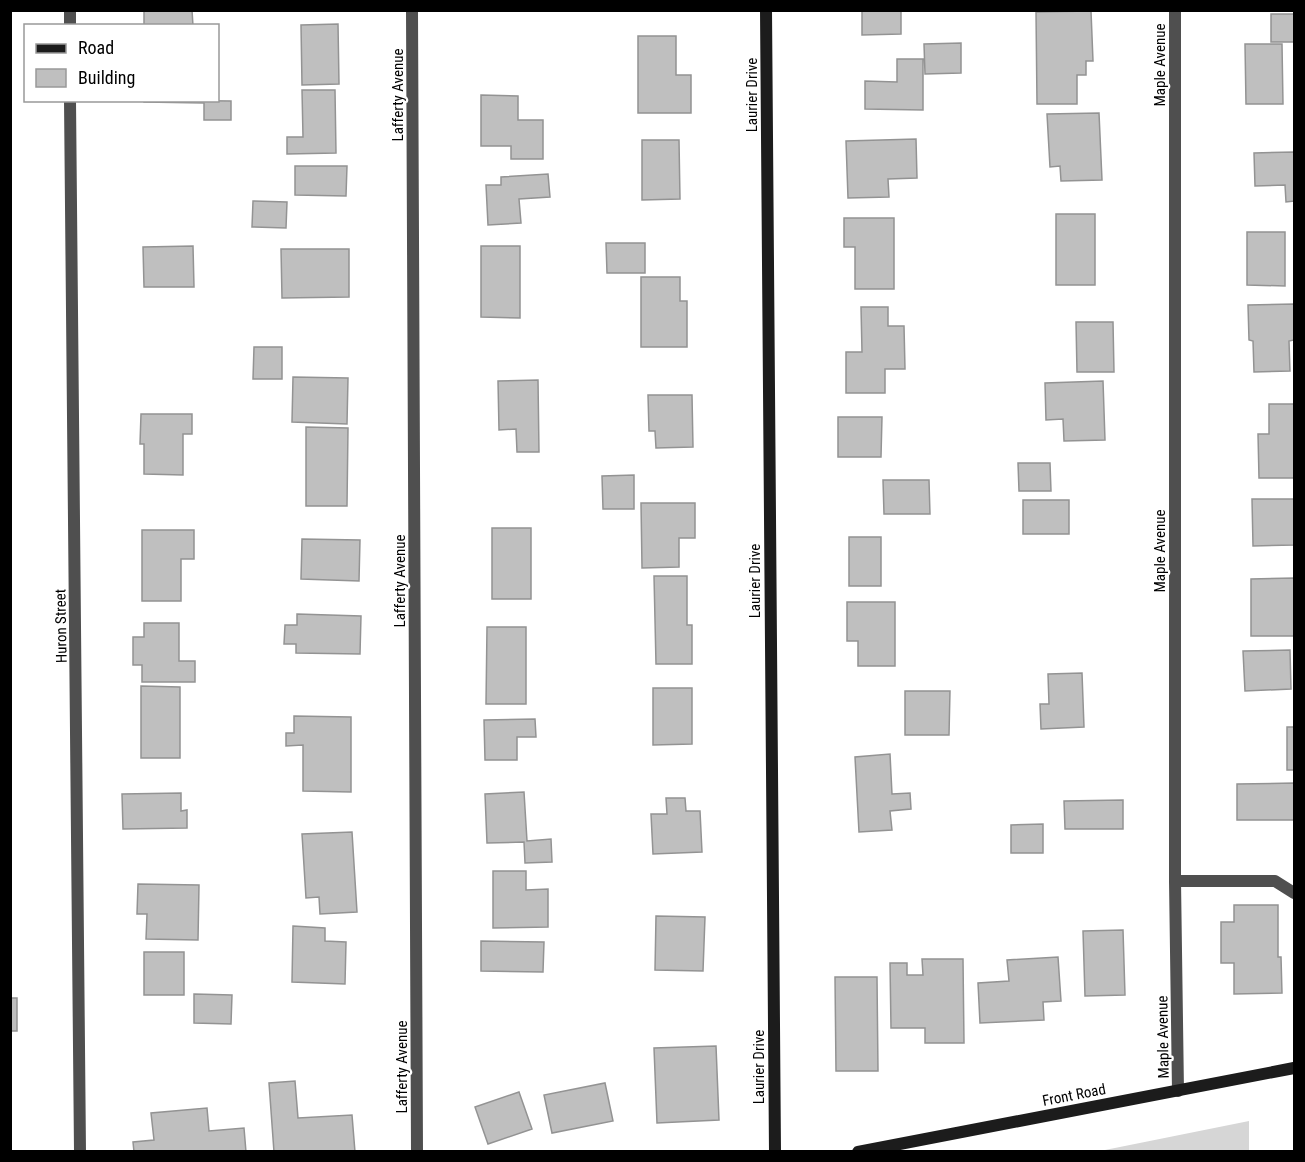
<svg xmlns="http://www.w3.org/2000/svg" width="1305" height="1162" font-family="'Roboto Condensed',sans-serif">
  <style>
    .park { fill: #d6d6d6 }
    .building { fill: #bfbfbf; stroke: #939393; stroke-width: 1.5 }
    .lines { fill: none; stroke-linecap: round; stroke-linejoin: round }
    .lane { stroke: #4f4f4f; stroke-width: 12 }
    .street { stroke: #4f4f4f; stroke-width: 12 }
    .secondary { stroke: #1c1c1c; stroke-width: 12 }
    .labels { text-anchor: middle; stroke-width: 4.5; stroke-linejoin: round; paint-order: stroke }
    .street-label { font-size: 15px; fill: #000; stroke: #fff }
  </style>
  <rect width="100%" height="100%" fill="#fff"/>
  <path class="park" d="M1249 1121V1151H1100Z"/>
  <path class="building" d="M144 10H192L193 26H144Z
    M862 10H901V34L862 35Z
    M1091 11 1093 61H1086V75H1077V104H1037L1036 12Z
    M1271 14H1294V42H1271Z
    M338 24 339 84 302 85 301 25Z
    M638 36H676V75H691V113H638Z
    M961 43V73L925 74 924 44Z
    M1245 44H1282L1283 104H1246Z
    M897 59H923V110L865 109V81L897 82Z
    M302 90H335L336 153 287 154V137H303Z
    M481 95 518 96V120H543V159H511V146H481Z
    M144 100 231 101V120H204V103L144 102Z
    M1099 113 1102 180 1061 181 1060 166 1050 167 1047 114Z
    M916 139 917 178 888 179 889 197 848 198 846 141Z
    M642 140H679L680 199 642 200Z
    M1294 152V201L1286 202 1285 185 1255 186 1254 153Z
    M295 166H347L346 196 295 195Z
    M548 174 550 197 519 199 521 223 488 225 486 185H501V177Z
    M253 201 287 202 286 228 252 227Z
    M1056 214H1095V285H1056Z
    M844 218H894V289H855V247H844Z
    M1247 232H1285V286L1247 285Z
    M606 243H645V273H607Z
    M193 246 194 287H144L143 247Z
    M481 246H520V318L481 317Z
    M281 249H349V297L282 298Z
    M641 277H680V301H687V347H641Z
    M1294 304V340L1289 341 1290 371 1254 372 1253 341 1249 340 1248 305Z
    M861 307H888V326H904L905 369H885V393H846V352H862Z
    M1076 322H1113L1114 372H1077Z
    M254 347H282V379H253Z
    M293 377 348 378 347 424 292 422Z
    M538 380 539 452H517L516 429 499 430 498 381Z
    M1103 381 1105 440 1064 441 1063 419 1046 420 1045 383Z
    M648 395H692L693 447 656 448 655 431H649Z
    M1269 404H1294V478H1259L1258 434H1269Z
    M141 414H192V434H183V475L144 474V444H140Z
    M838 417H882L881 457H838Z
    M306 427 348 428 347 506H306Z
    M1018 463H1050L1051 491H1019Z
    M634 475V509H603L602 476Z
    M883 480H929L930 514H884Z
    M1252 499H1294V545L1253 546Z
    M1023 500H1069V534H1023Z
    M641 503H695V538H679V567L642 568Z
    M492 528H531V599H492Z
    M142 530H194V559H181V601H142Z
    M849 537H881V586H849Z
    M302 539 360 540 359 581 301 579Z
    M654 576H687V625H692V664H656Z
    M1294 578V636H1251V579Z
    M847 602H895V666H858V641H847Z
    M297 614 361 616 360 654 296 653V644H284L285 625H297Z
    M144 623H179V661H195V682H142V665H133V637H144Z
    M487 627H526V704H486Z
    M1290 650 1291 689 1245 691 1243 651Z
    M1082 673 1084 727 1041 729 1040 704H1049L1048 674Z
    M141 686 180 687V758H141Z
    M653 688H692V744L653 745Z
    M905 691H950L949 735H905Z
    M294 716 351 717V792L303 791V745L286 746V733H294Z
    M535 719 536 737H517V760H485L484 720Z
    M1287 727H1294V770H1287Z
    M890 754 892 794 910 793 911 809 890 811 892 830 859 832 855 757Z
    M1294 783V820H1237V784Z
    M524 792 527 841 551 839 552 862 525 863 524 842 487 843 485 794Z
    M181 793V811L187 810V828L123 829 122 794Z
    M666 798H685L686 811H700L702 852 653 854 651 814H667Z
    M1123 800V829H1065L1064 801Z
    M1043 824V853H1011V825Z
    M352 832 357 912 320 914 319 897 306 898 302 834Z
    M493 871H526V890L548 889V927L493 928Z
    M138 884 199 885 198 940 146 939 147 914H137Z
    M1234 905H1278V957H1281L1282 993 1234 994V963H1221V922H1234Z
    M656 916 705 917 703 971 655 970Z
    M293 926 325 928V941L346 942 345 984 292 982Z
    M1123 930 1125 995 1085 996 1083 931Z
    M481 941 544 942 543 972 481 971Z
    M144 952H184V995H144Z
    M1058 957 1061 1001 1043 1002 1044 1020 980 1023 978 983 1009 981 1007 960Z
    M922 959H963L964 1043H925V1028H891L890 963H907V975H923Z
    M835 977H877L878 1071H836Z
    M194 994 232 995 231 1024 194 1023Z
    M10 998H17V1031H10Z
    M716 1046 719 1120 657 1123 654 1048Z
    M295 1081 298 1118 352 1115 355 1152H274L269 1083Z
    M605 1083 613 1121 552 1133 544 1095Z
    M519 1092 532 1129 488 1144 475 1107Z
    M207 1108 209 1131 244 1128 246 1152H134L133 1142 154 1140 151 1113Z"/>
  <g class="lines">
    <path class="lane" d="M1175 881H1275L1294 893"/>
    <path class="street" d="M70 10V26
      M412 10 417 1152
      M1175 10V881L1178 1091
      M70 100 80 1152"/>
    <path class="secondary" d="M766 10 775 1152
      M858 1152 1294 1068"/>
  </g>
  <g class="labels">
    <g class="street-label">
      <text transform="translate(1160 65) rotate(-90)" y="5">Maple Avenue</text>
      <text transform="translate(398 95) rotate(-90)" y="5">Lafferty Avenue</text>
      <text transform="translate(752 95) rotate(-90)" y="5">Laurier Drive</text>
      <text transform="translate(1160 551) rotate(-90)" y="5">Maple Avenue</text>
      <text transform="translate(400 581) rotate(-90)" y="5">Lafferty Avenue</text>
      <text transform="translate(755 581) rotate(-90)" y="5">Laurier Drive</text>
      <text transform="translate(61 626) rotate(-91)" y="5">Huron Street</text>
      <text transform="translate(1163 1037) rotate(-91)" y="5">Maple Avenue</text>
      <text transform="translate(402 1067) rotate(-90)" y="5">Lafferty Avenue</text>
      <text transform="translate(759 1067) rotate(-90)" y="5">Laurier Drive</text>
      <text transform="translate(1074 1095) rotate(-11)" y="5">Front Road</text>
    </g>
  </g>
  <rect width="1305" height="1162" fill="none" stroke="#000000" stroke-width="24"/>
  <rect x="24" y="24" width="195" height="78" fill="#ffffff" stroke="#999999" stroke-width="1.5"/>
  <rect x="36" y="44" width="30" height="9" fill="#1c1c1c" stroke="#999999" stroke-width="1.5"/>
  <text x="78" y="54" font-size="18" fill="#000000">Road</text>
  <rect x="36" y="69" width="30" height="18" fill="#bfbfbf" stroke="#999999" stroke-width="1.5"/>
  <text x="78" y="84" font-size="18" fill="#000000">Building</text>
</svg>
